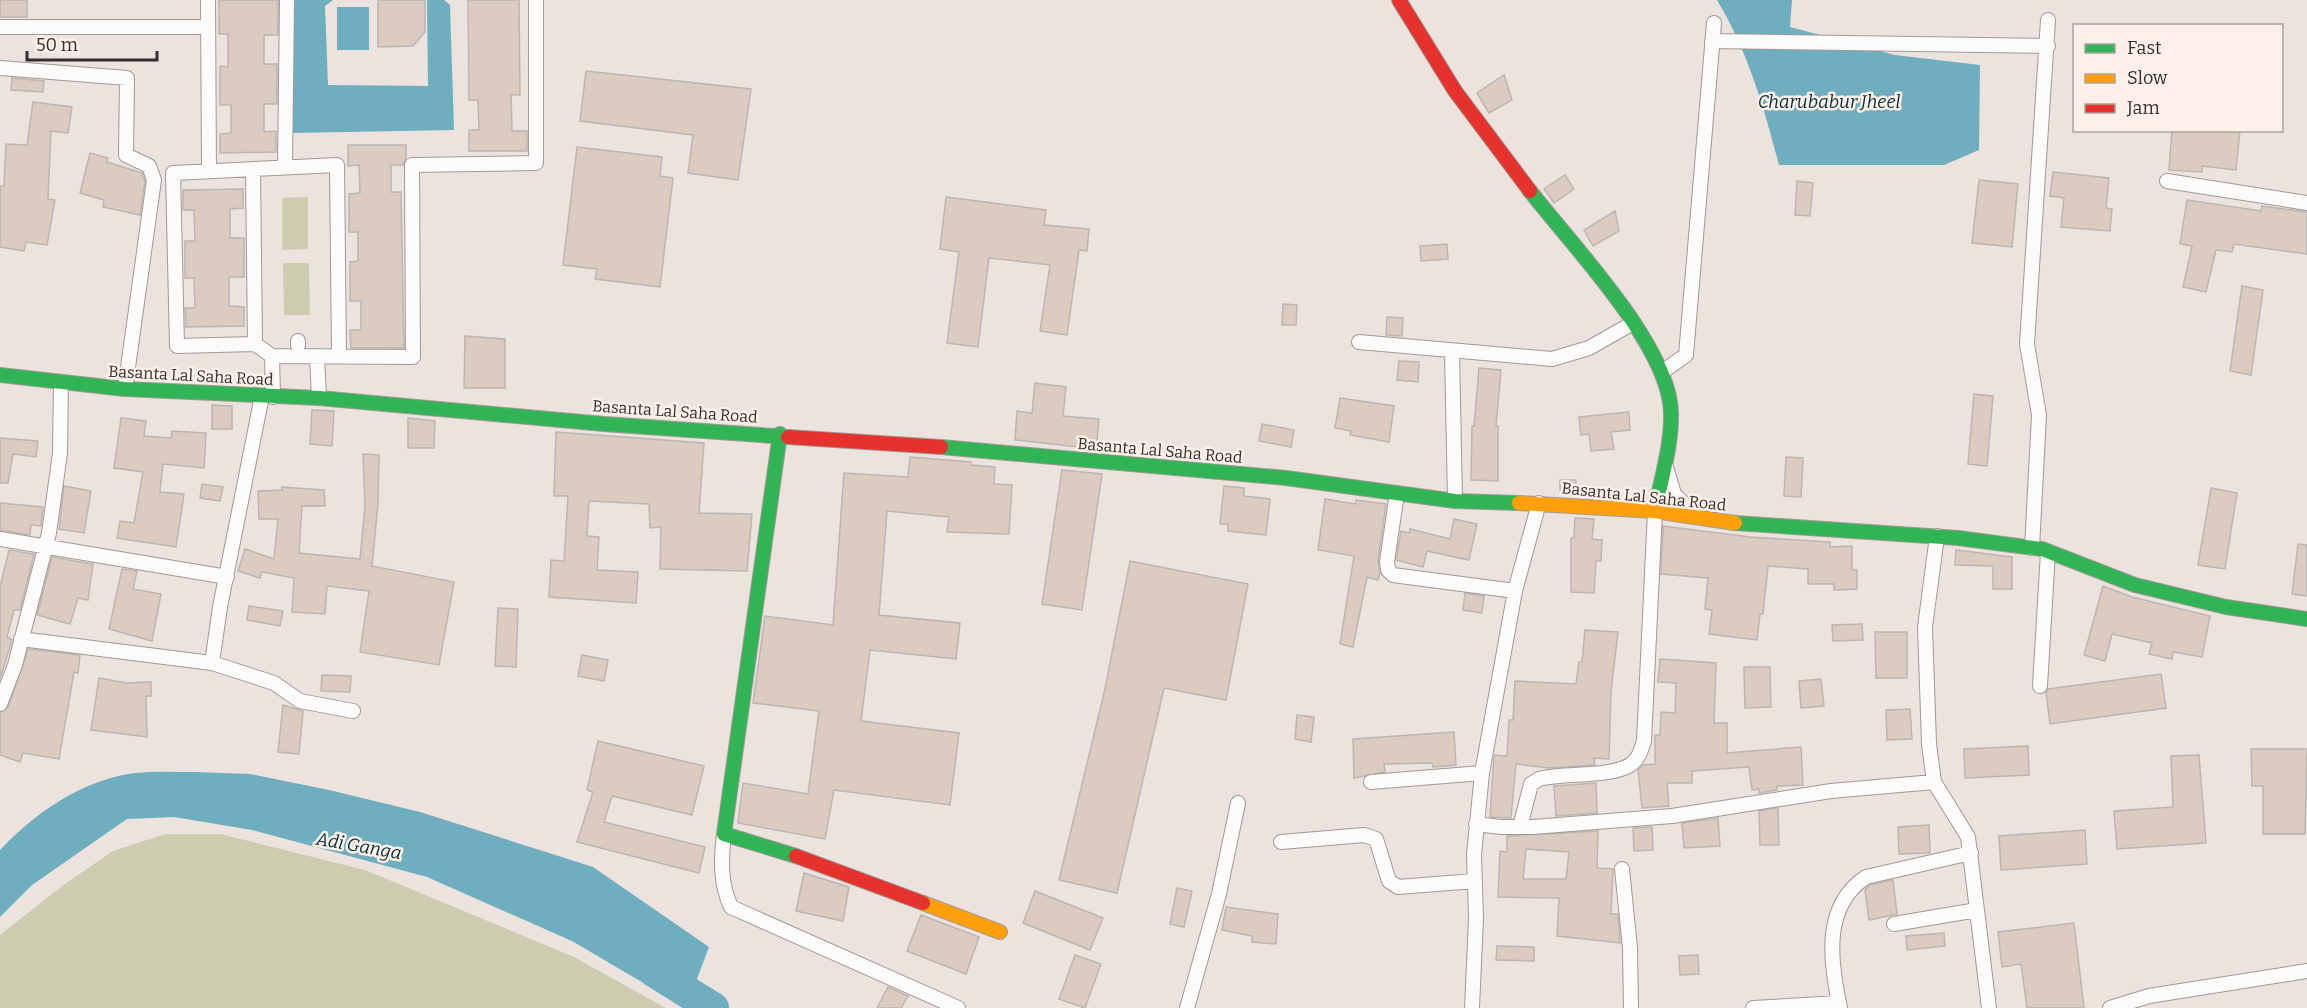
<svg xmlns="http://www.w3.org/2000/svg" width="2307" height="1008" font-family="Bitter,serif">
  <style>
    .green { fill: #ceccb0 }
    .water { fill: #6faebe }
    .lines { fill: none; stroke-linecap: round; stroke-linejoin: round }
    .river { stroke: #6faebe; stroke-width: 32 }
    .building { fill: #dccbc1; stroke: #bcb5b1; stroke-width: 1.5; fill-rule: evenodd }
    .street-casing { stroke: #a09995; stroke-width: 16 }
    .fast-casing { stroke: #a09995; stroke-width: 16 }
    .slow-casing { stroke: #a09995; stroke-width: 16 }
    .jam-casing { stroke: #a09995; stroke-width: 16 }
    .street { stroke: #fcfbfa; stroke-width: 14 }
    .fast { stroke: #30b455; stroke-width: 14 }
    .slow { stroke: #ff9f0a; stroke-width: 14 }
    .jam { stroke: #e5322d; stroke-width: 14 }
    .labels { text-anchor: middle; stroke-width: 5; stroke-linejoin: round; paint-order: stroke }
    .street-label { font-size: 16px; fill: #352f2b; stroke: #fdf0e8 }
    .water-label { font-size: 18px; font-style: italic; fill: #02303a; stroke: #fdf0e8 }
  </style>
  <rect width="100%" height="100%" fill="#ece3de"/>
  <path class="green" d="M308 197V249L282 250V198Z
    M283 263H309L310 315H284Z
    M165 834H221L365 870 574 957 666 1008H0V935L62 886 113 851Z"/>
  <path class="water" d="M293 0H333L325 6 328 85 428 86 427 0H444L450 5 454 130 292 133Z
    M1717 0H1792L1790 27 1895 55 1980 65 1979 150 1944 165H1779C1764 108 1748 51 1717 0Z
    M337 7H369V50H337Z
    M196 772 250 774 329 790 420 812 593 867 709 947 686 1008 572 941 427 877 252 830 174 817 127 819 32 885 0 917V850C36 812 82 780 135 773 155 771 176 772 196 772Z"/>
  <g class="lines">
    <path class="river" d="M655 972 713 1008"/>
  </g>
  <path class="building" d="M0 0H27V17H0Z
    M219 0H278V35H264V64H277V104H264V132L276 131V152L220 153V134L231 133V105H220V66L228 67V34H219Z
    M378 0H425V32L413 46 378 47Z
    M468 0H519L520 95H511L512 131H527V151H469V130H479L478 100H469Z
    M586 71 751 89 738 180 688 173 693 135 580 121Z
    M1504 75 1512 100 1489 113 1477 93Z
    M12 78 44 81 43 92 11 90Z
    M33 102 72 107 68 133 51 131 48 199 55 200 47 245 26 242 24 251 0 247V186H4L6 144 27 145Z
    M2172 130H2240L2236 170 2202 166V172L2169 170Z
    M348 145H406V158L403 165H391V192H401L404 348H351L350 330H361V301H350V262L358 261V232H349V194L360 193 359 165 348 166Z
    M577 147 662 157 660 176 673 178 660 287 595 279 597 269 563 265Z
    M90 153 108 158 107 162 142 173 145 181 140 215 103 207 104 200 80 193Z
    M2053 172 2109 178 2106 208 2112 209 2110 231 2061 227 2064 198 2050 196Z
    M1565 175 1574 189 1554 203 1544 189Z
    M1979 180 2018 184 2012 247 1972 243Z
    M1797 181 1813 183 1810 216 1795 215Z
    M243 189V208L230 209V238H244V277H229V306L244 307V326L186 327 185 308H195L194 278H185V241H195L194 210H183V190Z
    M946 197 1046 210 1044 225 1089 229 1087 251 1079 250 1067 335 1040 331 1050 265 989 258 978 347 947 343 959 252 940 249Z
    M2187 200 2261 211 2262 206 2307 212V254L2234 244 2232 252 2216 250 2206 292 2183 287 2192 246 2180 244Z
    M1615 211 1619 231 1593 246 1584 230Z
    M1447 244 1448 259 1421 261 1420 246Z
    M2242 286 2263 290 2251 375 2230 371Z
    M1283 304 1297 305 1296 325H1282Z
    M1387 317 1403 318 1402 336 1386 335Z
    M465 336 505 339V388H464Z
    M1399 361 1419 362 1418 382 1397 380Z
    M1479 368 1501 370 1496 426H1498V481L1471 480 1472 426H1474Z
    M1035 383 1066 387 1063 416 1099 419 1096 449 1015 440 1017 411 1032 413Z
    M1974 394 1993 396 1987 466 1968 464Z
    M1340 398 1394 406 1389 442 1350 435 1351 431 1335 428Z
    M212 405 232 406V429H212Z
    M312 410 334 411 332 446 310 444Z
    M1629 412 1630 430 1611 432 1614 449 1591 451 1589 434 1581 435 1579 417Z
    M121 418 146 421 144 436 171 438 172 431 206 433 204 468 163 464 160 492 184 494 176 547 117 538 120 521 134 523 143 472 114 468Z
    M408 418 435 421 434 448H408Z
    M1262 424 1294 430 1291 447 1259 441Z
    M556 432 704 443 699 513 752 514 747 571 660 569 661 527 650 528 649 504 589 501 587 536 599 537 597 570 638 572 636 603 549 597 551 560 564 561 568 496H554Z
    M0 438 38 441 36 457 13 454 8 483H0Z
    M363 454 379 455 378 504 372 566 454 582 439 665 360 652 369 591 327 586 325 614 292 612 294 578 262 572 260 578 238 571 245 549 274 559 278 519H259L258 491 282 490V487L324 490 325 506H302L299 553 360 559 365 506Z
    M910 457 971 462V465L995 467 994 484 1012 485 1009 534 947 532 949 517 887 511 879 615 960 623 956 659 870 650 861 721 959 733 950 805 834 790 825 839 738 823 743 783 808 794 819 711 753 703 765 616 833 625 844 473 908 477Z
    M1786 457 1803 458 1801 497 1784 496Z
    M1062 470 1102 474 1082 610 1042 604Z
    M1560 480H1576V493L1560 492Z
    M202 484 223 487 220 501 200 498Z
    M64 486 91 491 84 533 59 529Z
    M1224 486 1244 488V496L1270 499 1266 535 1228 531V524H1220Z
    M2211 488 2237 493 2225 569 2198 565Z
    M1325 499 1355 504 1356 500 1386 504 1378 561 1380 573 1378 580 1367 577 1353 647 1340 644 1354 556 1318 550Z
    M0 503 43 507 41 526 31 525 30 535 0 530Z
    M1575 518 1594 519 1592 539 1602 540 1601 561H1596L1594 593 1571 592V538H1574Z
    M1454 519 1477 524 1469 560 1427 551 1423 567 1396 560 1401 531 1409 533 1410 529 1450 539Z
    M1663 526 1750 537 1830 542V547L1852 546V570H1857V589L1834 590V584H1808V569L1768 566 1763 614H1760L1757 640 1709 634 1712 610 1705 609 1708 578 1661 574Z
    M2298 544 2307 545V596L2292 594Z
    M9 550 34 554 20 610H14L7 637 12 640 0 679V587Z
    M1956 550 2012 557V589H1993V566L1955 565Z
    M52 557 93 564 88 600 78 598 70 624 37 615Z
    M1130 561 1248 584 1226 700 1164 688 1117 893 1059 880 1105 689Z
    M122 569 137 571 133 589 161 594 152 641 109 629Z
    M2103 586 2132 597 2210 616 2202 657 2173 652 2172 659 2149 654 2152 643 2112 634 2105 661 2084 655Z
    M1465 593 1484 596 1482 613 1463 610Z
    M249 606 283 611 280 626 247 620Z
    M498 608 518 609 516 667 495 666Z
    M1862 624 1863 640 1833 641 1832 625Z
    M1585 630 1618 632 1611 691 1609 759 1594 758 1595 765 1548 768 1516 764 1511 818 1490 817 1494 755 1507 756 1509 720H1513L1515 681 1576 684 1579 662H1582Z
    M1875 632H1907V678H1876Z
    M28 649 80 655 78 673 74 672 59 759 23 753 20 762 0 755V713L8 707Z
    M582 655 608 660 604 681 578 676Z
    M1660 659 1716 663 1714 723H1727V753L1801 747 1803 785 1777 786V790L1759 793V789L1752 790 1749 767 1692 771V783H1667L1669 806 1642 808 1638 770 1643 765 1655 764V735H1660L1661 712 1675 713 1676 683 1658 682Z
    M1744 667H1770L1771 707 1745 708Z
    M2161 674 2166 708 2050 724 2046 693 2048 689Z
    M322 675 351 676 350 692 321 691Z
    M99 678 127 683 151 682V696H146L147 737 91 730Z
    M1821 679 1824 706 1801 708 1799 681Z
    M283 705 303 711 299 754 278 752Z
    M1910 709 1912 739 1887 740 1886 710Z
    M1297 715 1314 717 1311 742 1295 739Z
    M1454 732 1456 765 1433 767 1432 763 1384 764 1385 772 1354 778 1353 739Z
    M598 741 704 766 692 815 612 796 604 822 705 847 699 873 577 842 593 792 587 790Z
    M2028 746 2029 775 1965 778 1964 749Z
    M2251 749H2307L2305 834H2263V786H2252Z
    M2199 755 2206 843 2117 849 2114 811 2173 807 2171 756Z
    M1596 783 1597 813 1556 816 1554 786Z
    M1778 808 1779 845H1760L1759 811Z
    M1718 818 1720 846 1684 848 1682 823Z
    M1929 825 1930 853 1899 854 1898 827Z
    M1652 827 1653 850 1634 851 1633 828Z
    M2085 830 2087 864 2001 870 1999 836Z
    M1598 831 1597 868 1613 869 1611 914H1618L1620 943 1557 936 1559 898 1498 897 1500 851 1507 852V836ZM1526 849 1569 852 1566 879H1523Z
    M804 873 849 887 843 921 796 911Z
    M1893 880 1897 914 1869 920 1865 890 1870 885Z
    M1177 888 1192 891 1184 927 1170 924Z
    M1035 891 1103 918 1090 950 1023 923Z
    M1226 907 1278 914 1276 944 1252 942V936L1222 930Z
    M921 915 979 937 966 974 907 951Z
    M2074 923 2084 1008H2027L2021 964 2002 967 1998 932Z
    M1944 933 1945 946 1907 950 1906 936Z
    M1497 946 1534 947V961L1496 960Z
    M1075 955 1101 964 1085 1008 1059 999Z
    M1698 955 1699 974 1680 975 1679 956Z
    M888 987 908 996 901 1008H877Z"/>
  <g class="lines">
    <g class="street-casing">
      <path id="street" d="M208 0 209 171
        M0 27H208
        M1712 41 2048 46
        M0 68 127 78 126 155 149 166 154 180 125 389
        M285 167 287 0
        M253 169 255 344
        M2167 181 2307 203
        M298 341V345
        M1359 342 1552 359 1589 348 1633 323
        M1452 351 1455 501
        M272 356 413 357 412 165 536 163V0
        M317 356 319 398
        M1662 372 1686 355 1714 23
        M262 396 220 607 212 663 274 683 300 701 353 711
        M273 397 272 356 255 344 177 346 173 173 337 165 339 355
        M1666 467 1674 494 1696 516
        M1397 493 1387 562 1388 570 1393 575 1515 591
        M1937 536 1925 627 1929 744 1934 782 1968 837 1989 1008
        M0 539 227 577
        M2032 548 2039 415 2027 344 2048 20
        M21 639 212 663
        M2040 686 2048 552
        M0 704 15 665 49 533 60 453 61 382
        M1371 782 1482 773
        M1476 824 1501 827H1533L1672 816 1831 791 1934 782
        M1520 827 1531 784 1539 779C1565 772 1608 778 1630 765 1639 759 1641 750 1644 741L1655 511
        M724 834C721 860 720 883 731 907L958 1008
        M1281 842 1364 835 1376 839 1389 881 1398 887 1474 881
        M1622 869 1630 948 1631 1008
        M1894 924 1977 910
        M1187 1008 1219 894 1238 803
        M1472 1008 1476 918 1474 855 1482 773 1515 591 1539 503
        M1753 1008 1839 1003
        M1840 1008C1831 963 1821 907 1866 877L1971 853
        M2110 1008 2149 996 2307 971"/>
    </g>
    <g class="fast-casing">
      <path id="fast" d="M1530 191C1571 244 1669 345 1671 412 1672 445 1661 479 1655 511
        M0 375 125 389 319 398 604 424 788 437
        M780 434 724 834 796 856
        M941 447 1286 478 1455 501 1519 503
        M1735 523 1958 538 2042 549 2135 585 2226 607 2307 619"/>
    </g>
    <g class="slow-casing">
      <path id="slow" d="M1519 503 1655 511 1735 523
        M923 903 1000 932"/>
    </g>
    <g class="jam-casing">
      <path id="jam" d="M1399 0 1455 91 1530 191
        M788 437 941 447
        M796 856 923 903"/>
    </g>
    <use href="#street" class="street"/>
    <use href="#fast" class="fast"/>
    <use href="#slow" class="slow"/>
    <use href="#jam" class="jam"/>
  </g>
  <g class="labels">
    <g class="street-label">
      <text transform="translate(191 375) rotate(3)" y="6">Basanta Lal Saha Road</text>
      <text transform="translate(675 411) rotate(4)" y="6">Basanta Lal Saha Road</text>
      <text transform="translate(1160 450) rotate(5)" y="6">Basanta Lal Saha Road</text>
      <text transform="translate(1644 496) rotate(6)" y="6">Basanta Lal Saha Road</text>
    </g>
    <g class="water-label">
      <text x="1829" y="108">Charubabur Jheel</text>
      <text transform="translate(359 846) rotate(10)" y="6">Adi Ganga</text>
    </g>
  </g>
  <rect x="2073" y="24" width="210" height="108" fill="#fdf0e8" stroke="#ada39c" stroke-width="1.5"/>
  <rect x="2085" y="44" width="30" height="9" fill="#30b455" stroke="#ada39c" stroke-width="1.5"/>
  <text x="2127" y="54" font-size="18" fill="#352f2b">Fast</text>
  <rect x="2085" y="74" width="30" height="9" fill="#ff9f0a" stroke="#ada39c" stroke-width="1.5"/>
  <text x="2127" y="84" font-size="18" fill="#352f2b">Slow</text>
  <rect x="2085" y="104" width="30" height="9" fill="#e5322d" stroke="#ada39c" stroke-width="1.5"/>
  <text x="2127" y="114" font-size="18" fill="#352f2b">Jam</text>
  <path d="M27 51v9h130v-9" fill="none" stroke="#352f2b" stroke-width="3"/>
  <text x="36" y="51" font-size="18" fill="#352f2b" stroke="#fdf0e8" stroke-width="4.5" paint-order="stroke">50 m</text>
</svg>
